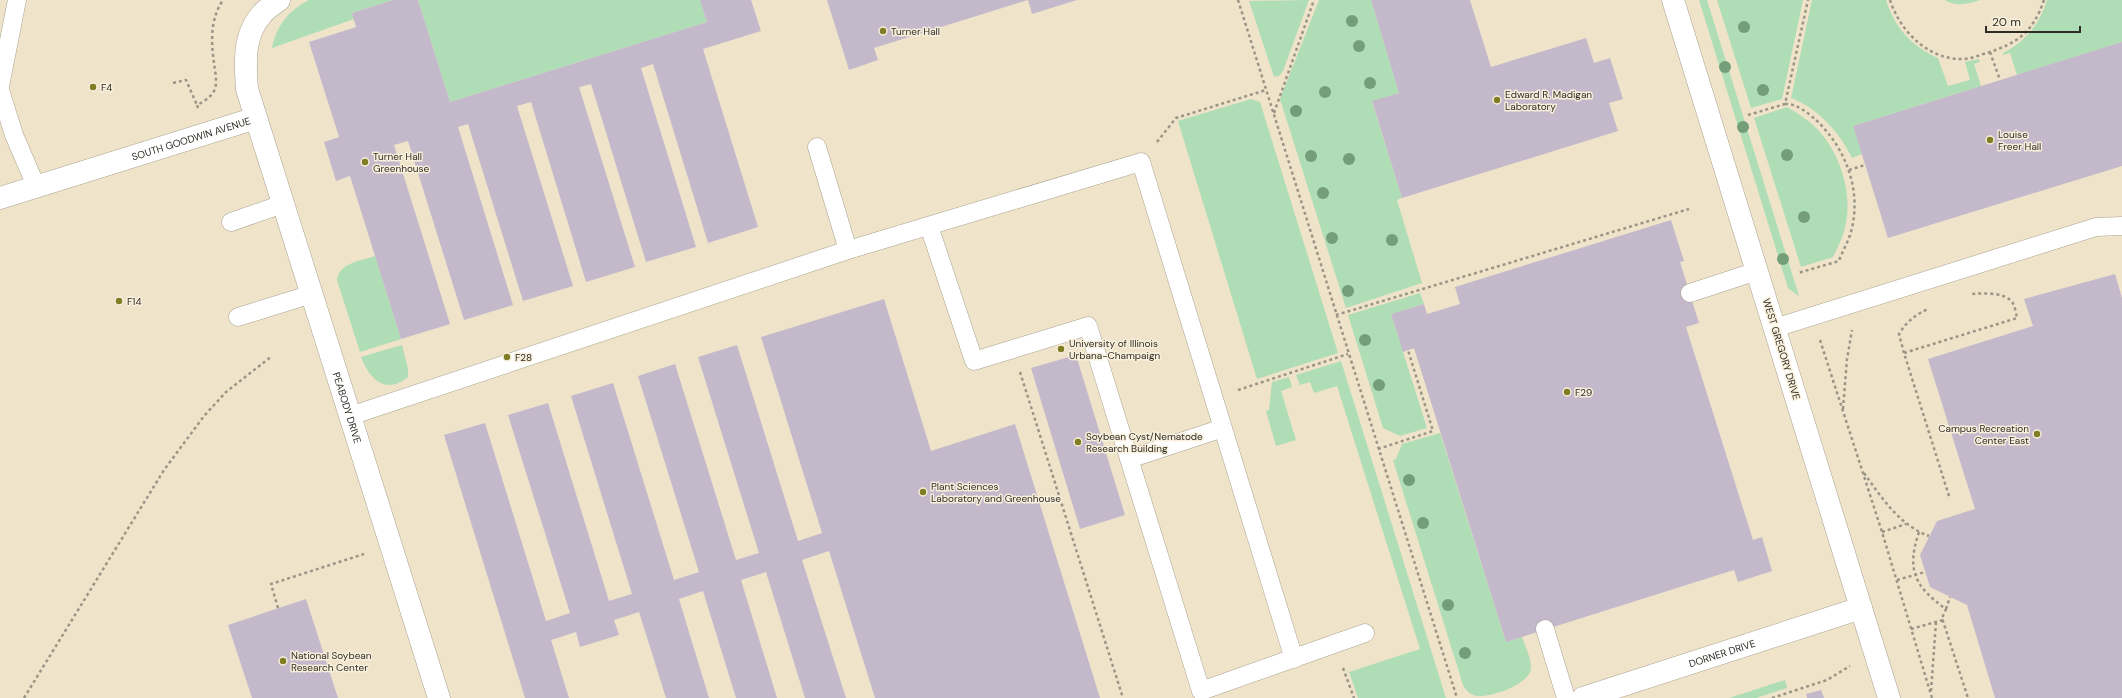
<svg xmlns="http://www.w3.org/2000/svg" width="2122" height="698" font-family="'DM Sans',sans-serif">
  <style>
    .built { fill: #efe4ca }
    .green { fill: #aeddb6 }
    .building { fill: #c3b9cb }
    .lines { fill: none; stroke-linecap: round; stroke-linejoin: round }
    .service-casing { stroke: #aaa290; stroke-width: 19 }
    .minor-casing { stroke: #aaa290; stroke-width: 23 }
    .tertiary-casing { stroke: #aaa290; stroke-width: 23 }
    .path { stroke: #9b9587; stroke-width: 2.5; stroke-dasharray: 3 3; stroke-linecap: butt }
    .service { stroke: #fff; stroke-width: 18 }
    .minor { stroke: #fff; stroke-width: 22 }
    .tertiary { stroke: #fff; stroke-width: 22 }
    .tree { fill: #739e78 }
    .poi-dot { fill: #807d24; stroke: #f8f0dc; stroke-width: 1.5 }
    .labels { text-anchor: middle; stroke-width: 3; stroke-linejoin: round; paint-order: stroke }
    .poi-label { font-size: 10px; fill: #2f2c25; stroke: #f8f0dc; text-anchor: start }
    .street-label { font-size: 10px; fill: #2f2c25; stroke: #f8f0dc }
  </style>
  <rect width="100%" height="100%" fill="#f8f0dc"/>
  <path class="built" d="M0 0H2122V698H0Z"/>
  <path class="green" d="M309 0H393L352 13 354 19 272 48C276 26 290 9 309 0Z
    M418 0H700L707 22 450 102Z
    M1309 0 1283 71 1279 76 1274 77 1249 1Z
    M1319 0H1371L1399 93 1372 102 1402 198 1397 200 1422 283 1346 308 1280 99Z
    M1699 0H1707L1799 296 1788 288Z
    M1717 0H1803L1782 99 1751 108Z
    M1812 0H1886C1895 28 1911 46 1938 58L1948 86 1970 80 1965 62 1979 59 1980 62 1974 64 1981 86 1853 126 1862 154 1852 158C1840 133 1818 108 1791 98Z
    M1945 0H1980C1969 4 1955 7 1945 0Z
    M2047 0H2122V42L2017 75 2010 53 2003 55V53C2025 42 2040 24 2047 0Z
    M1251 99 1260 102 1338 353 1257 379 1178 121Z
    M1787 107C1799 114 1810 121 1819 131 1840 154 1852 192 1846 222 1844 235 1839 245 1833 257L1801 267 1754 118Z
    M375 256 401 339 360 352 337 280C340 262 361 261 375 256Z
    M1420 293 1424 304 1391 314 1427 428 1400 436 1383 428 1348 315Z
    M402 345 408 369V377C386 395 370 380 361 357Z
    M1341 361 1446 698H1358L1349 672 1420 649 1337 386 1314 393 1310 382 1300 385 1296 375Z
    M1289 377 1292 387 1281 391 1296 440 1276 446 1266 411 1269 410 1272 382Z
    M1440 433 1506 642 1522 637C1525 646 1531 658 1531 667 1532 684 1490 698 1477 696 1471 695 1466 691 1463 685L1393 460 1396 459 1402 444Z
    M1785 680 1787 688 1756 698H1729Z"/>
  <path class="building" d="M393 0H418L450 102 707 22 700 0H751L761 31 703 49 758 227 708 243 653 64 641 68 696 247 646 262 591 84 579 87 635 267 586 282 531 102 517 106 573 286 523 301 468 124 458 127 513 305 464 320 408 141 394 145 450 324 401 339 350 176 336 181 324 142 339 137 309 42 356 27 352 13Z
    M827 0H1077L1032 14 1028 0 874 48 878 60 849 70Z
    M1371 0H1470L1491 67 1586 38 1594 63 1610 58 1623 99 1609 103 1618 131 1402 198 1372 101 1399 93Z
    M2122 42V166L1888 238 1853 126Z
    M1671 220 1684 261 1680 262 1699 323 1686 327 1753 540 1762 537 1772 571 1738 582 1734 570 1506 642 1414 348 1403 352 1391 314 1424 304 1427 314 1460 304 1455 287Z
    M2115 274 2122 298V698H1995L1967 605 1930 587 1920 555 1937 521 1975 509 1928 359 2033 326 2024 299Z
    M884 299 931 451 1015 424 1100 698H875L829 551 802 560 846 698H805L766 572 741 580 777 698H736L703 591 679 599 709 698H666L639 612 614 620 619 635 580 647 576 632 551 640 569 698H525L444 435 485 423 546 621 570 613 508 415 548 403 609 601 632 594 571 396 613 383 674 580 699 572 638 376 675 364 736 560 759 553 698 357 737 345 798 541 822 533 761 337Z
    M1076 355 1125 515 1080 529 1031 368Z
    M306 599 338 698H252L228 625Z
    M1821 690 1824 698H1807L1806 694Z"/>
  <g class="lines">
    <g class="service-casing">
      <path id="service" d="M0 86 17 0
        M0 90 14 135 36 186
        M231 222 283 204
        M929 226 974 361 1088 326 1201 691 1365 633
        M848 250 1141 162 1294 659
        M1690 293 1757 271
        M238 317 312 294
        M1775 328 2096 227 2122 226
        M350 416 848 250 817 147
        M1129 459 1223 428
        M1545 629 1566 698"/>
    </g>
    <g class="minor-casing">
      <g id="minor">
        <path id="s1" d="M279 0C274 4 266 9 262 14 243 35 245 63 247 89L439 698"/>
        <path id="s2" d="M0 198 256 118"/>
        <path d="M1861 608 1889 698"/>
      </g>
    </g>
    <g class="tertiary-casing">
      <g id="tertiary">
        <path id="s3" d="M1583 698 1861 608 1673 0"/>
      </g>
    </g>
    <path class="path" d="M1238 0 1457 698
      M1890 0C1900 31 1928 60 1963 59 1971 59 1979 55 1987 53 2018 43 2033 32 2044 0
      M1990 52 2000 80
      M173 83 186 80 197 105
      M1785 104C1796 103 1808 113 1816 120 1847 149 1863 194 1850 235 1847 244 1842 252 1839 261L1798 273
      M198 108 197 105C203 102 210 98 214 91 218 83 215 72 214 63 211 42 210 19 223 0
      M1274 113 1314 0
      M1748 115 1785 104 1808 0
      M1157 142 1176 118 1266 90
      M1849 170 1865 165
      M1336 315 1689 209
      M1820 340 1882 532 1932 698
      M1904 353 1899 334C1906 322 1915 315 1928 309
      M1020 372 1123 698
      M1238 390 1348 354
      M1843 409 1847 359 1852 330
      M1378 449 1433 431 1408 350
      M1864 473C1882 498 1899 525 1929 536
      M1949 496 1904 353 2017 318C2016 313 2015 306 2012 302 2005 292 1982 293 1972 294
      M1882 532 1906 524
      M1919 532C1906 570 1915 587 1946 609L1942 618 1968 698
      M1897 580 1925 572
      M278 608 271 584 364 554
      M1946 609 1950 597
      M1911 629 1943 620
      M1343 668 1354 698
      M1931 691 1936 622
      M24 698 164 470 204 416 226 392 272 356
      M1772 698 1827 680 1850 666"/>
    <use href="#service" class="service"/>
    <use href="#minor" class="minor"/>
    <use href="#tertiary" class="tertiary"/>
  </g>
  <g class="tree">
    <circle cx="1352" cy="21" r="6"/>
    <circle cx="1744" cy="27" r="6"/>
    <circle cx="1359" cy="46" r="6"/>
    <circle cx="1725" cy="67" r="6"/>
    <circle cx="1370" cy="83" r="6"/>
    <circle cx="1763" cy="90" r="6"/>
    <circle cx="1325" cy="92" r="6"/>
    <circle cx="1296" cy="111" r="6"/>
    <circle cx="1743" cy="127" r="6"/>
    <circle cx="1787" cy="155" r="6"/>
    <circle cx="1311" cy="156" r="6"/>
    <circle cx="1349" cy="159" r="6"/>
    <circle cx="1323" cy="193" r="6"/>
    <circle cx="1804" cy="217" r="6"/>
    <circle cx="1332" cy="238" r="6"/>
    <circle cx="1392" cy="240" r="6"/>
    <circle cx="1783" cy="259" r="6"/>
    <circle cx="1348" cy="291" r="6"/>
    <circle cx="1365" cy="340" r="6"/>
    <circle cx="1379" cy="385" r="6"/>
    <circle cx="1409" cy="480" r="6"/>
    <circle cx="1423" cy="523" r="6"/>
    <circle cx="1448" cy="605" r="6"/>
    <circle cx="1465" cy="653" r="6"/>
  </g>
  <g class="poi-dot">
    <circle cx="883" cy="31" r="4"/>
    <circle cx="93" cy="87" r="4"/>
    <circle cx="1497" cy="100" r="4"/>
    <circle cx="1990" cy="140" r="4"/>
    <circle cx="365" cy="162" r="4"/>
    <circle cx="119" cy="301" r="4"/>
    <circle cx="1061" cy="349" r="4"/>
    <circle cx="507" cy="357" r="4"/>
    <circle cx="1567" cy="392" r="4"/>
    <circle cx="2037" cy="434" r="4"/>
    <circle cx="1078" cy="442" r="4"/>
    <circle cx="923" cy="492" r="4"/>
    <circle cx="283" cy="661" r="4"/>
  </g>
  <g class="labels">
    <g class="poi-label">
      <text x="891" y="35">Turner Hall</text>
      <text x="101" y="91">F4</text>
      <text x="1505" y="98">Edward R. Madigan<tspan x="1505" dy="12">Laboratory</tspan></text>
      <text x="1998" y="138">Louise<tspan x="1998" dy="12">Freer Hall</tspan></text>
      <text x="373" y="160">Turner Hall<tspan x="373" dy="12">Greenhouse</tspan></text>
      <text x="127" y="305">F14</text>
      <text x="1069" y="347">University of Illinois<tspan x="1069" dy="12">Urbana-Champaign</tspan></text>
      <text x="515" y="361">F28</text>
      <text x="1575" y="396">F29</text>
      <text x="2029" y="432" text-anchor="end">Campus Recreation<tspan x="2029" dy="12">Center East</tspan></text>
      <text x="1086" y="440">Soybean Cyst/Nematode<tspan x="1086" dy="12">Research Building</tspan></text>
      <text x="931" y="490">Plant Sciences<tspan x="931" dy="12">Laboratory and Greenhouse</tspan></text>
      <text x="291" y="659">National Soybean<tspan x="291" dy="12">Research Center</tspan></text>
    </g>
    <g class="street-label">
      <text dy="4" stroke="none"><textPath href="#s2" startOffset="200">SOUTH GOODWIN AVENUE</textPath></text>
      <text transform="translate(1782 349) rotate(73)" y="4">WEST GREGORY DRIVE</text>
      <text dy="4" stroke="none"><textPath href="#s1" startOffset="435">PEABODY DRIVE</textPath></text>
      <text dy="4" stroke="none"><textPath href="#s3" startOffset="146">DORNER DRIVE</textPath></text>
    </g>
  </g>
  <path d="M1986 26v6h94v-6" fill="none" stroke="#2f2c25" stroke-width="2"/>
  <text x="1992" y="26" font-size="12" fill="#2f2c25" stroke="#f8f0dc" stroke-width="3" paint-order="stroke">20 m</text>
</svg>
